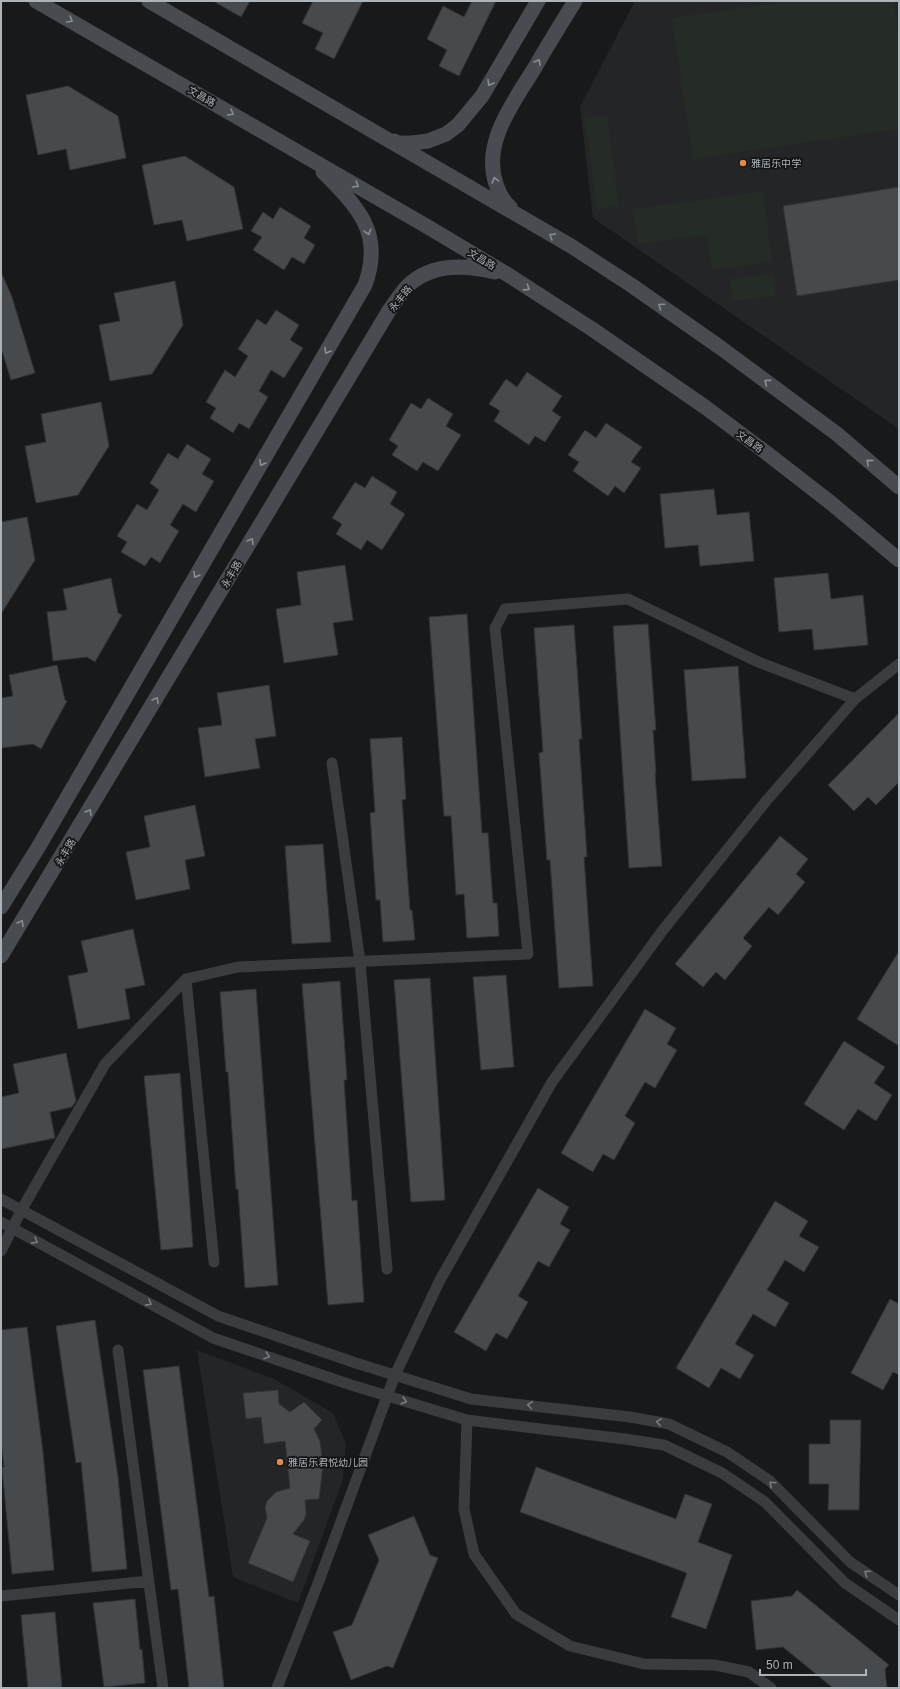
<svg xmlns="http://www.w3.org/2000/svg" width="900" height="1689" font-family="Helvetica,'Noto Sans SC',sans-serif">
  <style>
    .built { fill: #242527 }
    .green { fill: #252c25 }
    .building { fill: #474a4d; stroke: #323336 }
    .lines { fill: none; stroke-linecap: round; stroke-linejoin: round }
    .street { stroke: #3a3c3f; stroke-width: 11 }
    .secondary { stroke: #484b4f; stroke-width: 15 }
    .oneway { stroke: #898f94 }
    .oneway2 { stroke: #797d82 }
    .poi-dot { fill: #e18a49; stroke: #131415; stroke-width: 1.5 }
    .labels { text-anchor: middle; stroke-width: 3.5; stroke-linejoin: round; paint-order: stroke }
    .street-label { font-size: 10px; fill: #acb3b9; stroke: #131415 }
    .poi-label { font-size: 10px; fill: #acb3b9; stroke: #131415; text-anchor: start }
  </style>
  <rect width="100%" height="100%" fill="#18191a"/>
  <path class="built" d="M635 1H899V429L593 218 580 107Z
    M197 1350 274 1379 333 1413 346 1444 343 1479 298 1603 233 1577Z"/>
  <path class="green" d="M787 1H894L899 38V129L693 159 672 18Z
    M607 115 619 206 597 209 585 118Z
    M763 191 772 262 712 270 707 235 638 244 633 209Z
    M773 273 776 296 733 301 730 279Z"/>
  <path class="building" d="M213 1H250L241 17Z
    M313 1H363L334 59 315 49 323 33 302 23Z
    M472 1H496L459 76 439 66 447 50 427 39 443 6 464 17Z
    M68 86 118 116 126 158 70 170 66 149 38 155 26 95Z
    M185 156 234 187 243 229 187 241 182 220 154 225 142 165Z
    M899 187V280L797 296 783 206Z
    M280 207 311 226 304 238 315 245 304 264 292 257 284 270 253 250 262 237 251 231 263 212 273 219Z
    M1 272 12 297 35 373 11 380 1 348Z
    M175 281 183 325 152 374 110 381 99 325 120 321 114 293Z
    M276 310 299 325 290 340 303 348 284 378 271 370 259 391 268 397 249 429 239 423 233 433 210 418 216 408 206 402 225 370 235 377 248 356 238 349 257 319 266 325Z
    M527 372 562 396 552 411 561 417 545 442 535 436 529 445 494 421 500 411 489 404 506 379 517 387Z
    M428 398 453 414 446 426 461 435 438 471 423 462 417 471 392 455 398 446 389 440 411 403 421 409Z
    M101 402 109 446 78 495 36 503 25 446 46 442 41 414Z
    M606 423 642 447 631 462 641 468 624 493 615 486 608 496 573 471 579 462 568 455 585 430 596 438Z
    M187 444 211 459 202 474 214 481 196 512 183 504 170 525 179 531 160 563 151 557 145 566 121 552 127 542 117 536 137 504 147 510 159 490 150 483 168 453 178 459Z
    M372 476 397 492 390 504 405 514 382 550 367 540 361 550 336 534 342 524 332 518 355 482 365 488Z
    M714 489 717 515 749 512 754 561 700 566 698 545 665 548 660 494Z
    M27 517 35 560 1 614V522Z
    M345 565 353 620 333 623 338 655 284 663 276 609 301 605 297 572Z
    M828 573 831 599 863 595 868 645 814 650 812 629 779 632 774 578Z
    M111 578 118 613 122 615 95 662 87 657 53 661 47 612 67 610 63 589Z
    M467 614 482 833H488L493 903H497L499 936 467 938 464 894 456 895 451 816H444L429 617Z
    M648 624 656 730H653L656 773H655L662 866 629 868 613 626Z
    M574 625 582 739H579L587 857H584L593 986 559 988 550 860H547L539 753 543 752 534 628Z
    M57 665 65 700 67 701 41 749 33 744 1 748V698L13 696 9 675Z
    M738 666 746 778 692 781 684 670Z
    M269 685 276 736 255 739 260 768 205 777 198 728 222 725 217 693Z
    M899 713V782L876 805 868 797 854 811 828 785Z
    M402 737 406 799 402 800 410 910H412L415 940 383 942 380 900H376L370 813 375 812 370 739Z
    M195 805 205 856 185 860 190 889 136 900 126 852 150 847 144 816Z
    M780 836 808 859 796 874 805 882 778 915 769 907 743 938 752 946 725 980 716 972 703 987 675 964Z
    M323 844 331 942 292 944 285 846Z
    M133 929 145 985 125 989 130 1019 78 1029 68 976 88 972 81 941Z
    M899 951V1046L857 1019Z
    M506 975 514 1067 481 1070 473 977Z
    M430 978 445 1200 411 1202 394 980Z
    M340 981 347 1080H344L352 1201 357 1200 364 1302 328 1305 302 984Z
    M256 989 278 1285 245 1288 238 1189H236L228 1072H226L220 992Z
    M645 1009 676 1028 667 1044 677 1050 655 1088 645 1082 625 1116 635 1123 614 1160 603 1154 593 1172 561 1153Z
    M844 1041 885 1067 874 1083 892 1095 876 1121 858 1109 844 1130 804 1104Z
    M66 1053 76 1101 72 1107 50 1112 55 1138 1 1149V1097L19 1093 13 1064Z
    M180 1073 193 1247 161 1250 144 1076Z
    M538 1188 569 1207 560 1224 570 1230 549 1267 538 1261 528 1279 518 1296 528 1302 507 1339 496 1333 486 1351 454 1332Z
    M775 1201 808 1221 799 1236 819 1247 804 1272 785 1260 767 1290 789 1303 775 1327 753 1314 735 1344 754 1355 740 1379 721 1368 709 1388 676 1368Z
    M890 1299 899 1304V1375L893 1372 883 1390 851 1373Z
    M95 1320 118 1477 127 1569 92 1572 81 1462 76 1463 56 1326Z
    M27 1327 43 1452 54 1570 12 1574 2 1468 4 1467 1 1441V1330Z
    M179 1366 209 1597 214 1596 224 1688H189L178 1589 171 1590 143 1370Z
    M278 1390 279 1404 290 1412 304 1402 322 1420 314 1429 320 1441 323 1466 319 1499 305 1500 306 1514 304 1520 293 1534 310 1541 293 1582 248 1563 267 1518 265 1507 267 1501 276 1492 290 1488 285 1441 264 1444 261 1417 246 1419 243 1393Z
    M830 1420H861L859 1510H828L829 1484H809V1444H830Z
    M536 1467 676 1519 685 1494 712 1504 698 1542 732 1555 706 1629 671 1617 687 1573 520 1512Z
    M414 1516 430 1555 438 1558 393 1668 387 1666 351 1680 333 1632 352 1625 379 1560 368 1535Z
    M797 1590 889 1665 885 1669 887 1688H833L783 1647 756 1650 751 1601 792 1596Z
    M135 1599 140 1650 142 1649 145 1683 104 1687 93 1603Z
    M55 1612 62 1688H28L21 1615Z"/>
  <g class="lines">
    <path class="street" d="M332 763 360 962 387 1269
      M186 979 214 1262
      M1 1199 218 1316 356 1363 471 1399 630 1417 669 1424 727 1452 770 1481 850 1562 899 1595
      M1 1222 213 1338 351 1385 467 1420 625 1439 664 1445 722 1473 765 1502 845 1583 899 1620
      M1 1251 22 1209 105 1064 186 979 238 967 528 954 495 628 505 609 628 599 756 661 855 699
      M118 1350 163 1688
      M467 1420 464 1509 474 1554 516 1614 570 1646 644 1664 715 1665 749 1672 771 1688
      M1 1596 149 1581
      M277 1688 319 1581 395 1375 440 1280 552 1082 663 930 767 800 855 699 899 664"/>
    <path class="secondary" d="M36 1 428 227 510 276 592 329 705 407 764 451 831 503 899 560
      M149 1 571 246 631 285 721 348 837 434 899 487
      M394 141 398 143H412L428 141 446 134 458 125 482 96 538 1
      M510 207C503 201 499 193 496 184 482 143 513 103 534 69 547 46 561 24 575 1
      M1 907 39 846 365 285C384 233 358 207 323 172
      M1 956 390 309C397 300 403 289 412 282 436 263 467 265 495 272"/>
  </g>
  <defs><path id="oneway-chevron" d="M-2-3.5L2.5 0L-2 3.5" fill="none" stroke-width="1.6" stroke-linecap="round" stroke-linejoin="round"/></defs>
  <g class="oneway">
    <use href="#oneway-chevron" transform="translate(70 20) rotate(30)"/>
    <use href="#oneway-chevron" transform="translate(538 62) rotate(-59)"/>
    <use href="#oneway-chevron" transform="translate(490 83) rotate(121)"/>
    <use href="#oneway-chevron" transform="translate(231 113) rotate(30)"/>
    <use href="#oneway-chevron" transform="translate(495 180) rotate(-105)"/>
    <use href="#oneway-chevron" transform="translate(356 185) rotate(30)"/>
    <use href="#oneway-chevron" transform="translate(368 232) rotate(73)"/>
    <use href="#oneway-chevron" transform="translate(552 236) rotate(-150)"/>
    <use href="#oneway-chevron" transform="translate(527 288) rotate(33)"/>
    <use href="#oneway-chevron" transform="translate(661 306) rotate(-145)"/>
    <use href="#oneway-chevron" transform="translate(327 351) rotate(120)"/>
    <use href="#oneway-chevron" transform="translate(767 382) rotate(-143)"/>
    <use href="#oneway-chevron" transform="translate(869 462) rotate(-139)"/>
    <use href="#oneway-chevron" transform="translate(262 463) rotate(120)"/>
    <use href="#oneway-chevron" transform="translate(251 541) rotate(-59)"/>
    <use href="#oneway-chevron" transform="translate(196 575) rotate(120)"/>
    <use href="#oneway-chevron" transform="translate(156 700) rotate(-59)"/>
    <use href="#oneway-chevron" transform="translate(89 812) rotate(-59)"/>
    <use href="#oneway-chevron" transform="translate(21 923) rotate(-59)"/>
  </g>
  <g class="oneway2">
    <use href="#oneway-chevron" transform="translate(35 1241) rotate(29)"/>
    <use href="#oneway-chevron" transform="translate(149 1303) rotate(29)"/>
    <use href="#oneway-chevron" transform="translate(267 1356) rotate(19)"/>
    <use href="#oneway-chevron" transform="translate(404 1401) rotate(17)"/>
    <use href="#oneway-chevron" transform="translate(530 1405) rotate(-173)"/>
    <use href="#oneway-chevron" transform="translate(659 1422) rotate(-170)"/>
    <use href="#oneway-chevron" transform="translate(772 1484) rotate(-137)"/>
    <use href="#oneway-chevron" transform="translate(867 1573) rotate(-146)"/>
  </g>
  <g class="poi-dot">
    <circle cx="743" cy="163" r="4"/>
    <circle cx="280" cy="1462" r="4"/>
  </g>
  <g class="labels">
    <g class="street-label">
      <text transform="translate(202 96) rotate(30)" y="4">文昌路</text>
      <text transform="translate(482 259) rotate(31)" y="4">文昌路</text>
      <text transform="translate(400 298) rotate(-51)" y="4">永丰路</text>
      <text transform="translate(750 441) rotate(36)" y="4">文昌路</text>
      <text transform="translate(231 574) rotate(-59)" y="4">永丰路</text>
      <text transform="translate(65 852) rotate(-59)" y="4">永丰路</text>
    </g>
    <g class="poi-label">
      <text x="751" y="167">雅居乐中学</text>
      <text x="288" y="1466">雅居乐君悦幼儿园</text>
    </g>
  </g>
  <rect width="900" height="1689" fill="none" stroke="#acb3b9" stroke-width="4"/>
  <path d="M760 1669v6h106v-6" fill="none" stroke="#acb3b9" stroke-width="2"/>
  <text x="766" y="1669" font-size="12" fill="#acb3b9" stroke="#131415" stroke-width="3" paint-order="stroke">50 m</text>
</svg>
